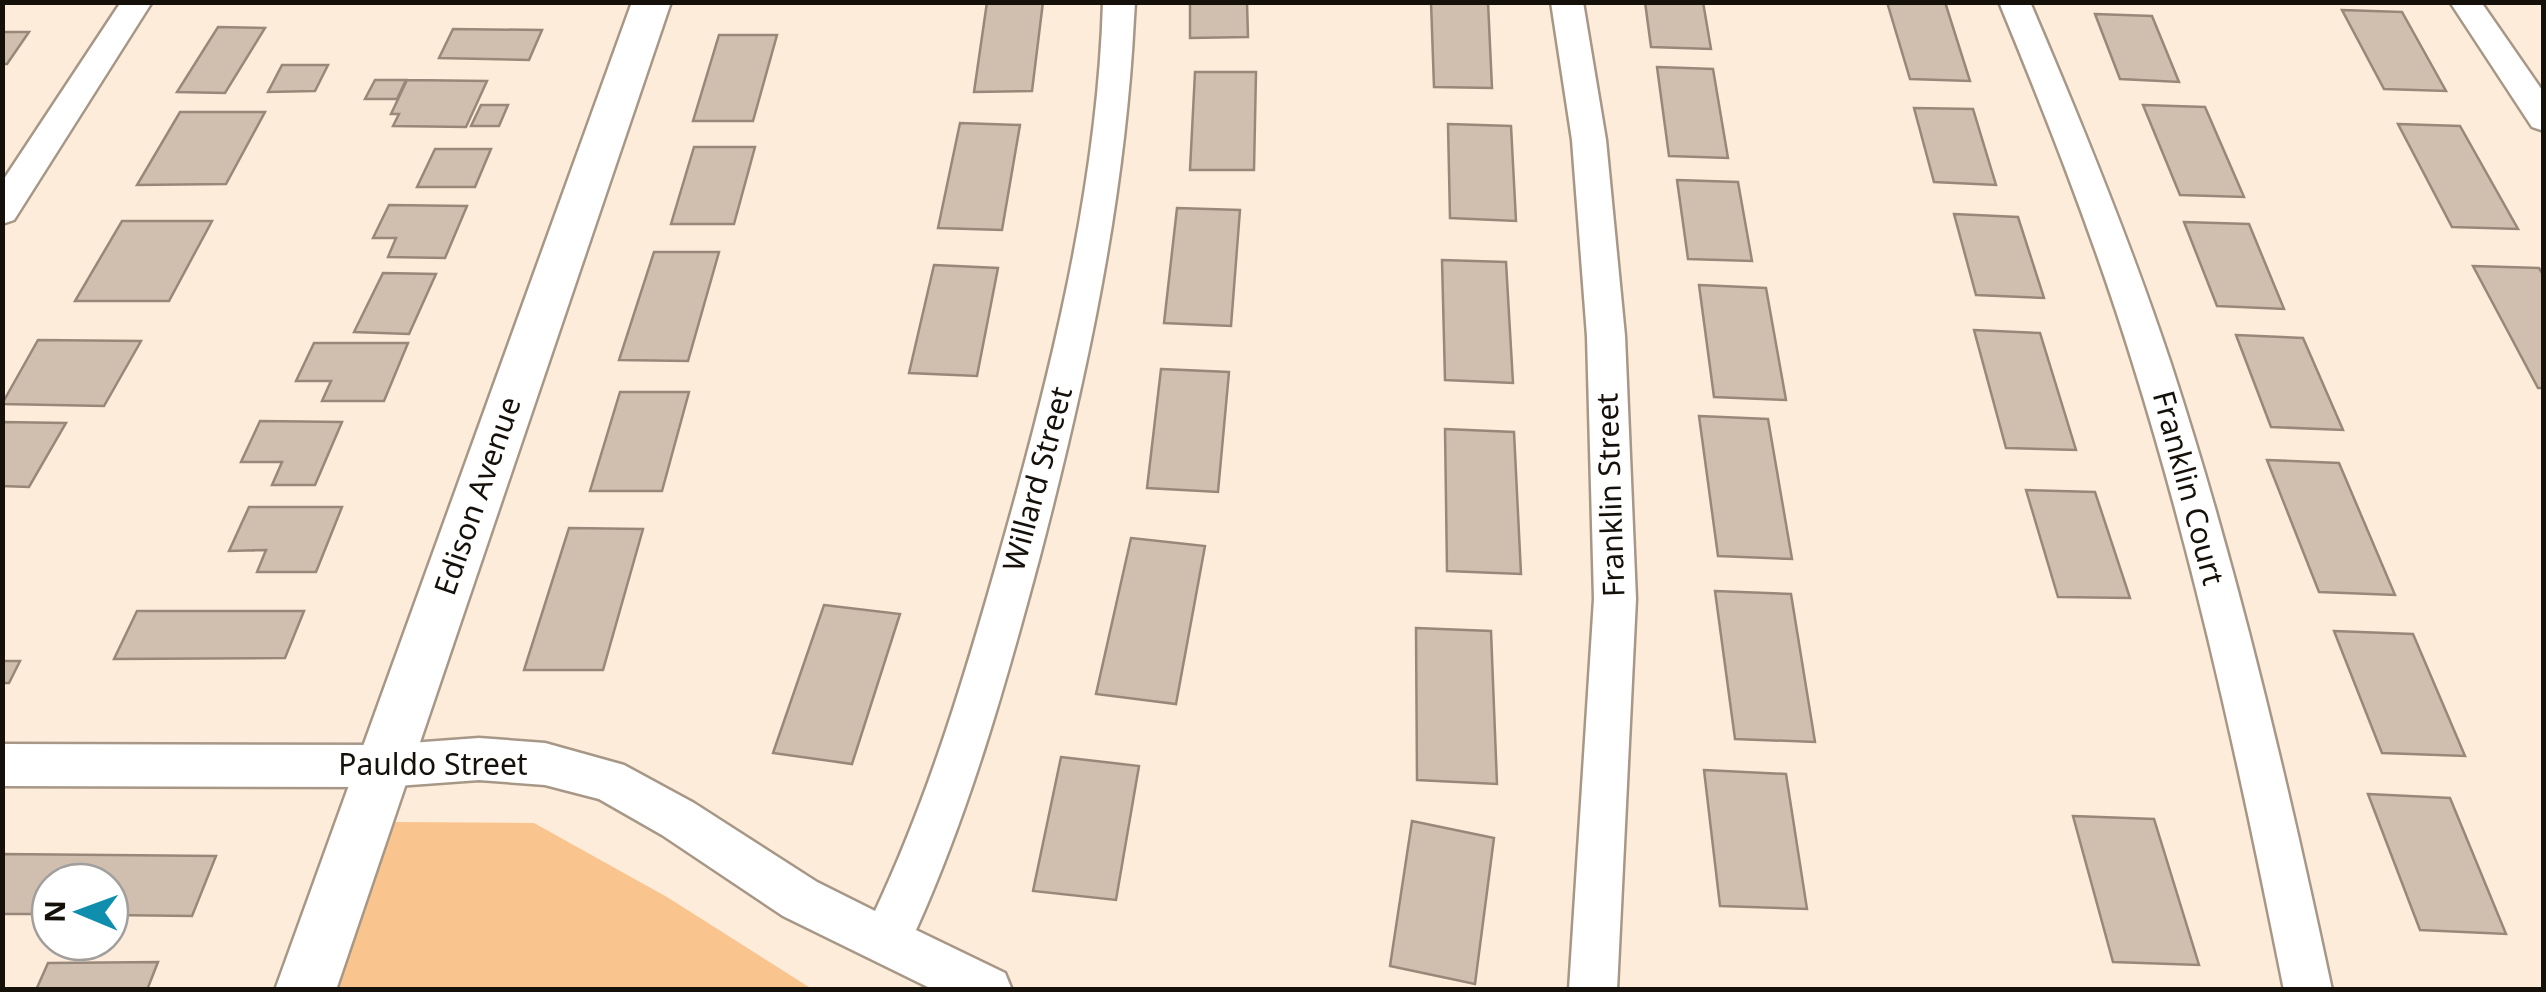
<svg xmlns="http://www.w3.org/2000/svg" width="2546" height="992" font-family="'Noto Sans',sans-serif">
  <style>
    .green { fill: #fac48e }
    .building { fill: #d0bfaf; stroke: #988879; stroke-width: 2.5 }
    .lines { fill: none; stroke-linecap: round; stroke-linejoin: round }
    .minor-casing { stroke: #a79787; stroke-width: 5 }
    .tertiary-casing { stroke: #a79787; stroke-width: 5 }
    .minor { fill: #fff; fill-rule: evenodd }
    .tertiary { fill: #fff; fill-rule: evenodd }
    .labels { text-anchor: middle; stroke-width: 8; stroke-linejoin: round; paint-order: stroke }
    .street-label { font-size: 30px; fill: #15100a; stroke: #fff }
  </style>
  <rect width="100%" height="100%" fill="#feecdb"/>
  <path class="green" d="M393 822 534 823 667 897 812 989 336 990Z"/>
  <path class="building" d="M987 2H1043L1032 91 974 92Z
    M1190 2H1247L1248 37 1190 38Z
    M1431 2H1488L1492 88 1434 87Z
    M1645 2H1703L1711 49 1651 47Z
    M1887 2H1945L1970 81 1910 79Z
    M2342 10 2402 12 2446 91 2384 89Z
    M2095 14 2152 16 2179 82 2120 79Z
    M218 27 265 28 225 93 177 92Z
    M453 29 542 30 529 60 439 58Z
    M2 32H29L7 64H2Z
    M719 35H777L753 121H693Z
    M282 65H328L315 91 268 92Z
    M1657 67 1713 69 1728 158 1669 156Z
    M1195 72H1256L1254 170H1190Z
    M375 80H406L397 99H365Z
    M407 80 487 81 466 127 393 126 399 114H391Z
    M481 105H508L499 126H471Z
    M2143 105 2205 107 2244 197 2180 195Z
    M1914 108 1973 109 1996 185 1934 182Z
    M180 112H265L226 184 137 185Z
    M960 123 1020 125 1002 230 938 228Z
    M1448 124 1511 126 1516 221 1450 218Z
    M2398 124 2460 126 2518 229 2452 227Z
    M694 147H755L734 224H671Z
    M435 149H491L475 187H417Z
    M1677 180 1738 182 1752 261 1688 259Z
    M389 205 467 206 445 258 388 257 396 238H373Z
    M1177 208 1240 210 1231 326 1164 323Z
    M1954 214 2018 217 2044 298 1976 295Z
    M122 221H212L169 301H75Z
    M2184 222 2249 224 2284 309 2217 306Z
    M654 252H719L688 361 619 360Z
    M1442 260 1506 262 1513 383 1445 380Z
    M934 265 998 268 977 376 909 373Z
    M2473 266 2539 268 2544 276V388H2538Z
    M383 273 436 274 409 334 354 332Z
    M1699 285 1766 288 1786 400 1714 397Z
    M1974 330 2040 333 2076 450 2006 448Z
    M2236 335 2303 338 2343 430 2271 427Z
    M38 340 141 341 104 406 2 404Z
    M314 343H408L384 401H322L331 381H296Z
    M1161 369 1229 372 1218 492 1147 488Z
    M620 392H689L662 491H590Z
    M1699 416 1768 419 1792 559 1718 556Z
    M260 421 342 422 315 485H272L282 462H241Z
    M2 422 66 423 29 487 2 486Z
    M1445 429 1514 432 1521 574 1447 571Z
    M2267 460 2339 463 2395 595 2319 592Z
    M2026 490 2095 492 2130 598 2058 597Z
    M249 507H342L316 572H257L266 550 229 551Z
    M569 528 643 529 603 670H524Z
    M1131 538 1205 546 1176 704 1096 694Z
    M1715 591 1791 594 1815 742 1735 739Z
    M824 605 900 614 852 764 773 753Z
    M137 611H304L285 658 114 659Z
    M1416 628 1491 631 1497 784 1417 780Z
    M2334 631 2413 634 2465 756 2382 753Z
    M2 661H20L9 683H2Z
    M1061 757 1139 766 1116 900 1033 891Z
    M1704 770 1786 774 1807 909 1720 906Z
    M2368 794 2450 798 2506 934 2420 930Z
    M2073 816 2154 819 2199 965 2113 962Z
    M1412 821 1494 838 1475 984 1390 966Z
    M2 854 216 856 192 916 110 915V882H50V914H2Z
    M158 962 147 990H36L48 963Z"/>
  <g class="lines">
    <g class="minor-casing">
      <path id="minor" d="M121 2H152L14 220 2 224V182Z
        M1103 2H1135L1134 18C1125 200 1086 380 1040 556 1006 683 970 810 916 930L1005 973 1012 990H934L783 916 662 835 599 799 545 785 479 780 383 787 2 786V744L383 745 479 738 545 743 624 765 694 803 817 882 875 911C930 794 967 669 1002 545 1051 372 1098 183 1103 2Z
        M1551 2H1583L1606 140 1625 336 1636 599 1617 990H1569L1594 599 1587 336 1572 140Z
        M1999 2H2030C2081 121 2130 241 2171 364 2238 569 2287 779 2332 990H2284C2242 779 2197 569 2133 364 2095 241 2048 121 1999 2Z
        M2450 2H2481L2544 93V131L2532 127Z"/>
    </g>
    <g class="tertiary-casing">
      <path id="tertiary" d="M632 2H671L336 990H275Z"/>
    </g>
    <use href="#minor" class="minor"/>
    <use href="#tertiary" class="tertiary"/>
  </g>
  <g class="labels">
    <g class="street-label">
      <text transform="translate(1038 479) rotate(-75)" y="10">Willard Street</text>
      <text transform="translate(2188 488) rotate(75)" y="10">Franklin Court</text>
      <text transform="translate(1611 495) rotate(-92)" y="10">Franklin Street</text>
      <text transform="translate(478 496) rotate(-71)" y="10">Edison Avenue</text>
      <text x="433" y="775">Pauldo Street</text>
    </g>
  </g>
  <rect width="2546" height="992" fill="none" stroke="#15100a" stroke-width="10"/>
  <g transform="translate(80 912) rotate(271)"><circle r="48" fill="#ffffff" stroke="#a19f9d" stroke-width="2.5"/>
  <path d="M0-8L18 38L0 25L-18 38Z" fill="#0f8eae"/>
  <text y="-15" font-size="28" font-weight="bold" text-anchor="middle" fill="#15100a">N</text>
  </g>
</svg>
